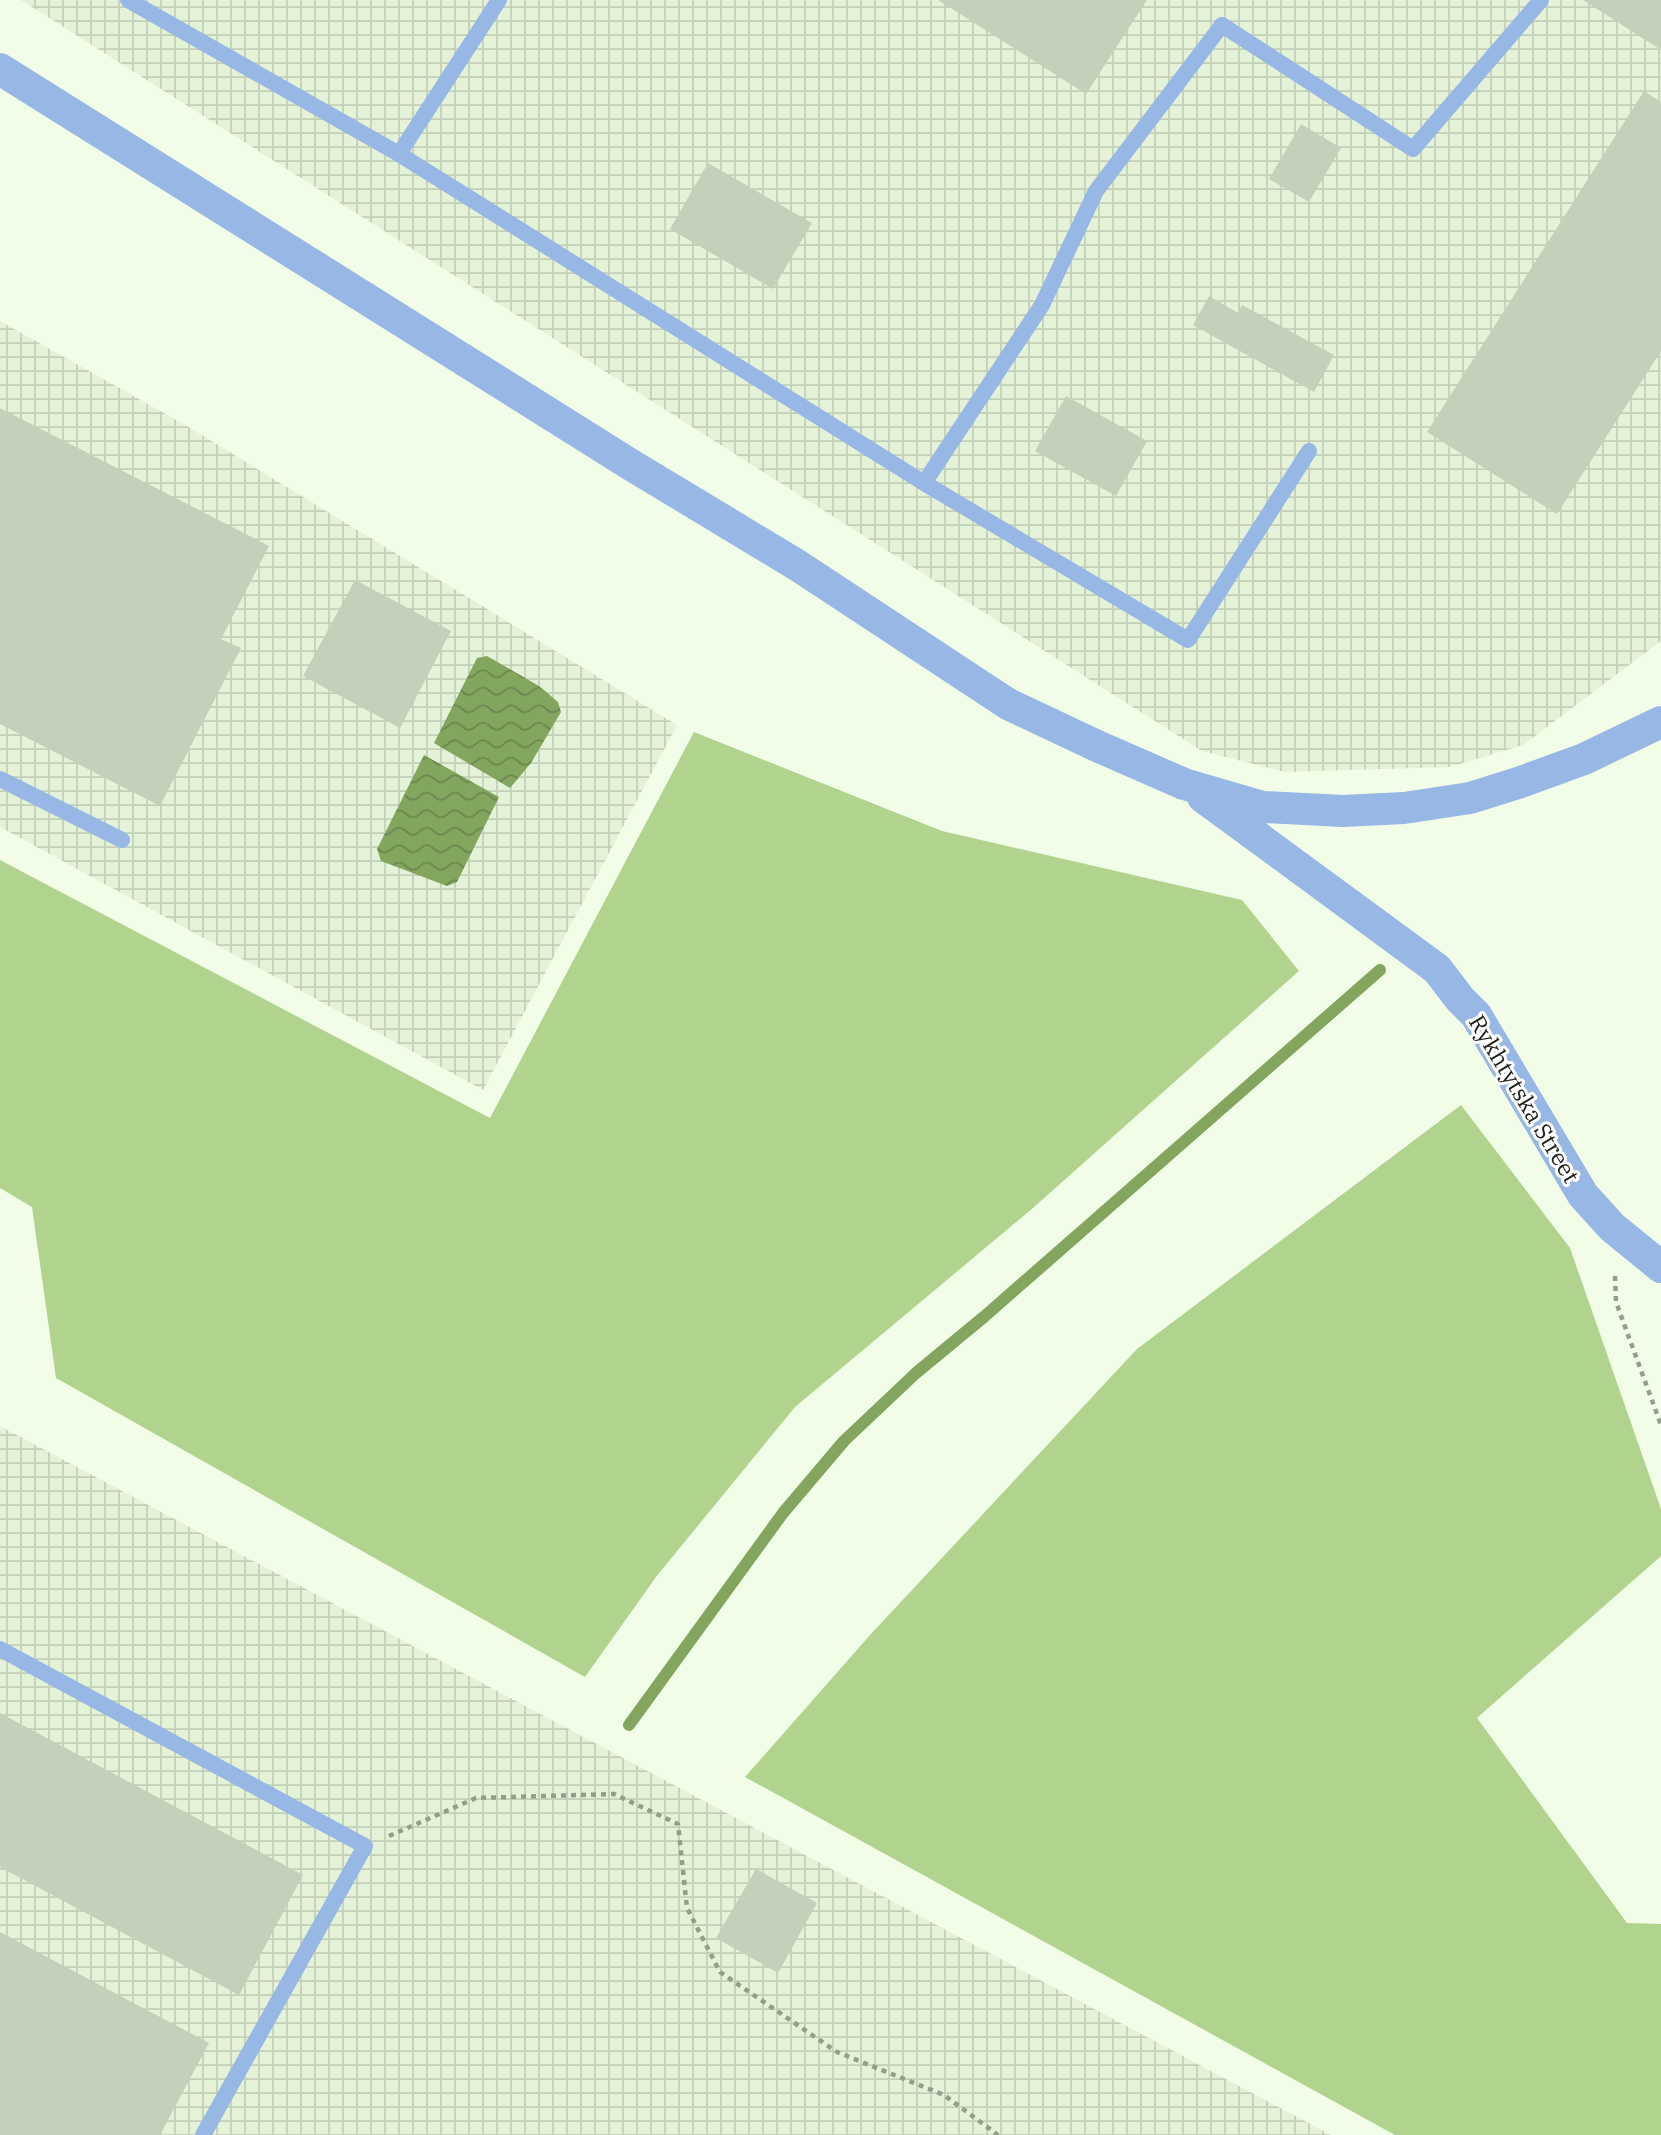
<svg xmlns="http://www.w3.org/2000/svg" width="1661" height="2135" font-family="'IBM Plex Serif',serif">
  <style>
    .industrial { fill: url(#industrial-grid) }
    .grass { fill: #b0d48e }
    .water { fill: url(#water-waves) }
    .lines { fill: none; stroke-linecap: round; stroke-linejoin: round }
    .stream { stroke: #83a65f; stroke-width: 12 }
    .building { fill: #c5d0bb }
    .path { stroke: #949c8c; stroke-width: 4.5; stroke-dasharray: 5 5; stroke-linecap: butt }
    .lane { stroke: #97b7e5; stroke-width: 16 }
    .street { stroke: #97b7e5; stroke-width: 32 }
    .labels { text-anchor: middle; stroke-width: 6; stroke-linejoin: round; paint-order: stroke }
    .street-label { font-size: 23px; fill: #1e221a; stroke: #fff }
  </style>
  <defs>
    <pattern id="industrial-grid" width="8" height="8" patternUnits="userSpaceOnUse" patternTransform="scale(1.75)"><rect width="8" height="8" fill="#e4f3d7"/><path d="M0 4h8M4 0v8" fill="none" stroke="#c3d0b8"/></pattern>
    <pattern id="water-waves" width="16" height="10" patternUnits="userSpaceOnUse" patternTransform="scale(1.75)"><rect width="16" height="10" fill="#83a65f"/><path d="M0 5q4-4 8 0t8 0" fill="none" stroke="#6b874e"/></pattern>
  </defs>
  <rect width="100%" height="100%" fill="#f2fde8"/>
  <path class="industrial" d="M21 0H1661V641L1523 745 1450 767 1285 772 1202 751Z
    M0 321 187 426 677 725 483 1090 0 827Z
    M0 1426 672 1784 1331 2135H0Z"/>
  <path class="grass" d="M694 732 942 831 1242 900 1299 971 1033 1208 795 1407 656 1577 585 1677 56 1378 32 1207 0 1188V860L490 1118Z
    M1461 1105 1570 1248 1661 1509V1556L1477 1718 1627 1923 1661 1924V2135H1395L745 1777 870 1635 1137 1349Z"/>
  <path class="water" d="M487 656 539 686 558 702 561 712 531 763 510 788 434 743 477 658Z
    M424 755 499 797 457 882 447 886 381 861 377 849Z"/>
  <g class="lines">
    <path class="stream" d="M629 1725 783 1513 844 1441 916 1373 985 1316 1380 970"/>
  </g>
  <path class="building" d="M938 0H1147L1086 94Z
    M1583 0H1661V50Z
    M1644 91 1661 102V351L1557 514 1427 432Z
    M1301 124 1341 148 1309 202 1269 179Z
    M708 163 812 223 773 289 670 229Z
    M1209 296 1238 313 1242 305 1334 355 1314 392 1193 325Z
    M1066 396 1147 441 1116 496 1035 451Z
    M0 408 269 546 221 639 241 648 160 806 0 724Z
    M355 580 451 631 400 728 303 676Z
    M0 1713 303 1875 239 1995 0 1867Z
    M756 1869 817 1903 778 1973 716 1938Z
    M0 1932 209 2043 160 2135H0Z"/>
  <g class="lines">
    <path class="path" d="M1615 1276 1616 1302 1661 1425
      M389 1836 476 1798 614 1794 678 1824 687 1908 720 1972 837 2052 944 2095 998 2135"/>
    <path class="lane" d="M128 0 399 154 924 483 1188 640 1309 451
      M399 154 499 0
      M924 483 1042 305 1096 191 1222 25 1413 149 1541 0
      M0 779 122 840
      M0 1649 365 1846 203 2135"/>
    <path class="street" d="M0 69 628 463 797 565 1008 704 1097 746 1184 784 1263 807 1343 811 1404 808 1470 798 1521 782 1584 759 1661 722
      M1203 797 1437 969 1460 999 1476 1015 1583 1195 1612 1227 1661 1267"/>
  </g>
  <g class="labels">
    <g class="street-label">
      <text transform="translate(1524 1099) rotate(59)" y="8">Rykhtytska Street</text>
    </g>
  </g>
</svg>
